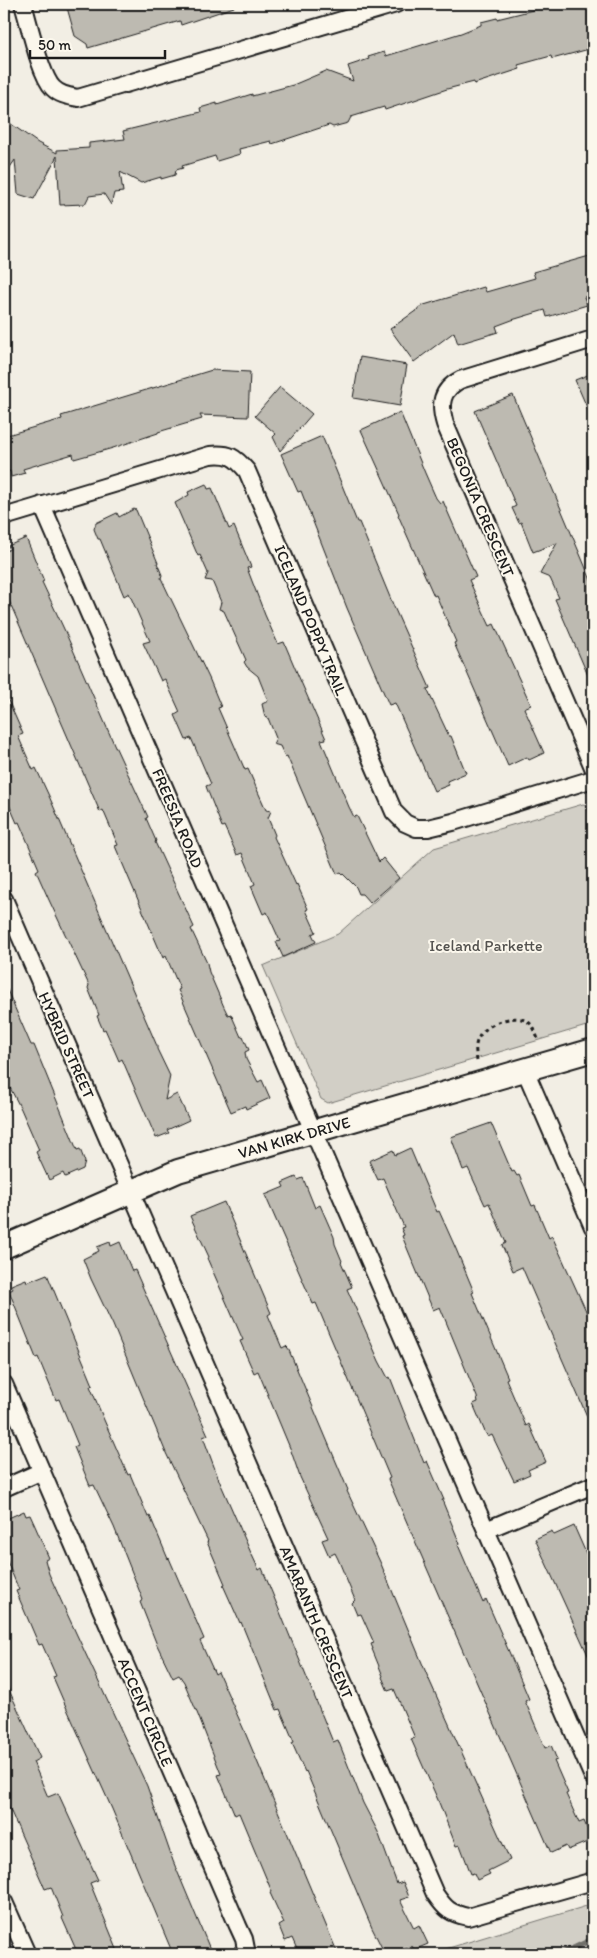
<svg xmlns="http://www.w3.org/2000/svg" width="597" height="1958" font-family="Itim,sans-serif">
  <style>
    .green { fill: #d2cfc6; stroke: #777671 }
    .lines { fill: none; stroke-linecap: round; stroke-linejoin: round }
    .stream { stroke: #716f6b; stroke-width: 5.5 }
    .building { fill: #bdbab1; stroke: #1c1c1c }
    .street-casing { stroke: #1c1c1c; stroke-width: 20 }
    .secondary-casing { stroke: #1c1c1c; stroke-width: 26 }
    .path { stroke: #1c1c1c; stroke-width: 3; stroke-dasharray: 4 4; stroke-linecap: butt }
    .street { stroke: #fbf7ec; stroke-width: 16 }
    .secondary { stroke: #fbf7ec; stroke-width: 22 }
    .labels { text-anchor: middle; stroke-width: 4; stroke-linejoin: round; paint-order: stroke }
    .street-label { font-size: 16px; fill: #1c1c1c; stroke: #fbf7ec }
    .park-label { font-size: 16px; fill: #53524f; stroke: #fbf7ec }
  </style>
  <rect width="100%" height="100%" fill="#f2eee4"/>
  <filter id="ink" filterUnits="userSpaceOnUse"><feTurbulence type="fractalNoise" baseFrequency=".02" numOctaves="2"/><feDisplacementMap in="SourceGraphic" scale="10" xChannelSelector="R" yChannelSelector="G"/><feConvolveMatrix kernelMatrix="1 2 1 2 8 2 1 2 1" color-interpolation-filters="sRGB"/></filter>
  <g filter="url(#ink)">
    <path class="green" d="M583 804 586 805 593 824V1024L328 1103 321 1099 263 966 338 934 434 848Z
      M593 1904V1954H429Z"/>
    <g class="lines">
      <path class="stream" d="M561 1954 593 1939"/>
    </g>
    <path class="building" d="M66 4H234V7L181 25 180 21 88 48 87 44 75 36Z
      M557 4H593V48L552 59 551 56 518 65 520 69 474 84V82L447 89 385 110 384 107 351 117 348 123 333 127 329 125 272 144 271 141 239 149 240 154 217 161 215 156 182 166 183 168 176 170 175 175 161 179V177L141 183 120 172 123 192 114 193 111 205 104 194 89 196 85 204 60 205 57 156 34 199 18 194 15 160 4 176V119L38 143 57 153V150L89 148V143L125 139 123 131 201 112 200 108 217 103V105L252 94V96L293 85 326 71 353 81 348 66 369 59 368 57 384 52 386 56 461 33 481 25V22L497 18V19Z
      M593 255V295L584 297 587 305 547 317 545 310 512 320 496 326 498 332 458 344 454 332 414 362 390 329 424 305 484 287 486 292 535 278 533 272Z
      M360 357 407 365 400 406 353 398Z
      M212 370 250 372 248 417 200 415 202 419 158 432V433L113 448 74 459 73 454 23 469 25 473 11 477 10 471 4 473V436L62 419 61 416Z
      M593 373V421L575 380Z
      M280 387 312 414 280 451 273 437 276 434 255 416Z
      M513 395 593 585V687L555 599 559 598 550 578 540 574 557 543 533 552 521 522 519 523 512 508 516 506 475 411Z
      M400 412 425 473 436 498 440 503 443 501 476 577 469 580 482 609 490 626 494 624 531 705 524 708 544 753 529 760 527 757 508 766 454 643 456 642 436 595 434 596 398 515 399 514 361 430Z
      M322 436 357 522H359L394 607 430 688 427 689 449 736H451L466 773 447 781 449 785 434 791 395 703 389 705 347 608 301 491 298 492 281 454Z
      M206 484 208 489 212 488 229 529 234 526 251 567 247 568 265 615 278 644 284 642 298 675 326 739 321 740 349 807 354 817 357 816 379 862 383 858 399 878 370 903 362 894H359L356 887 341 872 337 874 287 756 285 757 280 746 273 744 276 738 268 718 265 717 262 704 268 701 258 676 247 667 244 662 246 660 224 611 219 609 221 602 212 581 205 580 208 573 200 555 198 556 175 503 189 495 188 492Z
      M134 509 136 510 158 563H157L162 575 161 578 170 597 209 678 221 707 218 708 245 770 248 769 266 810 271 811 268 818 275 835 274 837 296 885 297 884 308 909 306 910 316 932 312 934 316 942 283 957 276 942 280 941 267 912 263 914 251 886 255 884 242 853 237 855 224 826 222 827 207 789 206 786 211 784 191 738 186 740 175 715 180 712 165 679 161 681 143 643 150 641 142 623 129 593 124 596 100 539H98L94 529 96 523 117 513 119 517Z
      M26 538 44 581 42 582 64 629 114 744 148 817 146 818 156 841 155 842 194 927 191 929 207 963 209 972 224 1007 228 1015 231 1014 241 1037 243 1036 249 1050 245 1052 246 1059 258 1082 262 1080 270 1098 246 1109 245 1106 231 1112 178 990 180 989 166 956 163 958 115 846 118 845 103 810 100 812 4 589V552L10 549 8 546Z
      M4 691 23 734 18 736 33 770 36 768 49 796 157 1046V1049L170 1076 165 1100 177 1094 189 1120 167 1130 169 1133 156 1138 122 1059 119 1061 105 1029 103 1030 97 1016 99 1015 88 988 89 985 49 900 36 871 39 869 19 822 17 823 4 793Z
      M4 983 31 1045H34L77 1150 80 1149 85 1162 83 1169 65 1177 63 1173 49 1180 36 1152 39 1150 21 1109 4 1076Z
      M491 1123 512 1172 514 1171 517 1176 519 1175 532 1206 535 1205 549 1238 552 1236 587 1313 593 1310V1430L522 1267 513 1271 502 1245 506 1243 489 1203 485 1205 468 1168 463 1170 451 1137Z
      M410 1148 437 1212 439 1211 456 1249 474 1292 472 1293 508 1378 506 1379 526 1426 529 1424 546 1462 528 1470 530 1474 514 1481 492 1435 488 1437 485 1432 473 1404 478 1402 477 1397 440 1307 433 1310 402 1236 404 1235 401 1228 404 1227 383 1178 378 1180 369 1161 393 1150 395 1155Z
      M296 1177 298 1180 303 1178 315 1208 320 1205 334 1237 335 1244 342 1261 341 1262 352 1287 347 1289 379 1361 388 1378 390 1377 424 1463 427 1461 444 1500H442L460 1544 458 1545 483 1603 486 1599 510 1654 529 1699 525 1701 545 1748 551 1745 557 1760 554 1761 568 1793 566 1794 579 1823 584 1821 592 1840 568 1850 566 1846 551 1853 388 1479 390 1478 336 1350 316 1303 313 1304 265 1195 284 1187 282 1183Z
      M224 1202 271 1313 268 1315 282 1348 286 1346 288 1348 348 1490 347 1491 381 1564 427 1675 510 1860 488 1871 490 1874 477 1880 474 1873 471 1874 460 1845 456 1846 438 1800 411 1739 415 1738 394 1689 388 1691 382 1677 383 1676 372 1649H373L371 1644 374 1643 361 1614 357 1615 352 1603 355 1600 338 1559 335 1553 329 1556 322 1540 328 1538 300 1477 290 1448 258 1371 254 1373 240 1341 243 1340 207 1258 209 1257 190 1216Z
      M110 1242 111 1246 120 1242 132 1271 135 1270 208 1435 203 1437 219 1480 251 1553 259 1570 262 1568 333 1742 338 1740 363 1803 378 1832 397 1884 403 1882 409 1897 400 1900 414 1928 419 1925 428 1944 414 1950 412 1946 395 1954H385L372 1928 306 1771 305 1772 292 1743 294 1742 280 1709 277 1710 241 1622 240 1623 223 1585 225 1584 207 1542 208 1541 166 1453 113 1325 91 1279 83 1259 99 1251 97 1247Z
      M47 1274 93 1385 90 1386 104 1420 128 1475 130 1474 148 1517 150 1516 168 1559 169 1558 204 1639 200 1641 215 1674 218 1672 244 1730 338 1954H299L292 1938 285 1941 279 1926 284 1923 270 1893 272 1892 239 1813 235 1815 218 1775 221 1774 198 1715 184 1682 179 1675 173 1678 157 1645 140 1602 143 1600 114 1527 94 1485 90 1486 74 1447 78 1445 59 1399 56 1400 38 1357 36 1358 9 1291 13 1289 11 1285 26 1279 27 1282Z
      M24 1511 26 1516 30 1515 35 1526 49 1558 45 1560 49 1574 63 1605 147 1786 173 1861 212 1954H173L112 1809 63 1700 53 1677 56 1676 42 1644 39 1645 16 1591 19 1590 4 1554V1520Z
      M574 1526 593 1569V1666L535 1539 552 1531 554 1535Z
      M4 1679 40 1758 33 1762 48 1797 58 1793 98 1880 90 1883 119 1954H78L62 1918 63 1917 51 1887 45 1889 4 1796Z"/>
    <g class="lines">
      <g class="street-casing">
        <path id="street" d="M23 4C29 23 40 75 53 88 60 95 68 96 78 98L396 4
          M593 339 460 380C441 390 439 404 445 424L593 767
          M42 505 593 1777
          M4 517 210 455C230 453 235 457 247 471L394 812 405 823 416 828H428L453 822 593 779
          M4 899 435 1894C446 1910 450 1913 468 1917L593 1881
          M525 1070 593 1227
          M4 1384 238 1926 244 1939 247 1954
          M4 1488 42 1471
          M486 1530 593 1485
          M4 1902 27 1954"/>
      </g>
      <g class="secondary-casing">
        <path id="secondary" d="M4 1247 178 1171 593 1050"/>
      </g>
      <path class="path" d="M477 1061C476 1053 474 1045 479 1037 486 1024 514 1012 528 1022 535 1026 536 1035 539 1042"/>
      <use href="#street" class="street"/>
      <use href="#secondary" class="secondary"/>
    </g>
  </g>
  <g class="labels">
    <g class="street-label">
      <text transform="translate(481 507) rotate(67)" y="6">BEGONIA CRESCENT</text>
      <text transform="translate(311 620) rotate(67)" y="6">ICELAND POPPY TRAIL</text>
      <text transform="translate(178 818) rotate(67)" y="6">FREESIA ROAD</text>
      <text transform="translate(67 1045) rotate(66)" y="6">HYBRID STREET</text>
      <text transform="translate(294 1137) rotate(-16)" y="6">VAN KIRK DRIVE</text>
      <text transform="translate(317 1622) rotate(67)" y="6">AMARANTH CRESCENT</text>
      <text transform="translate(146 1712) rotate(67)" y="6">ACCENT CIRCLE</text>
    </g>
    <g class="park-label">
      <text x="486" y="951">Iceland Parkette</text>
    </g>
  </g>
  <rect width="597" height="1958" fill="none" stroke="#fbf7ec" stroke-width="20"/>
  <rect x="10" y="10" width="577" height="1938" fill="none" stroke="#1c1c1c" stroke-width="2" filter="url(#ink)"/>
  <path d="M30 50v8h135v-8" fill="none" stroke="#1c1c1c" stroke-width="2.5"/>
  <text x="38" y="50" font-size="15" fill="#1c1c1c" stroke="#fbf7ec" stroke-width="4" paint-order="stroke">50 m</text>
</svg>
